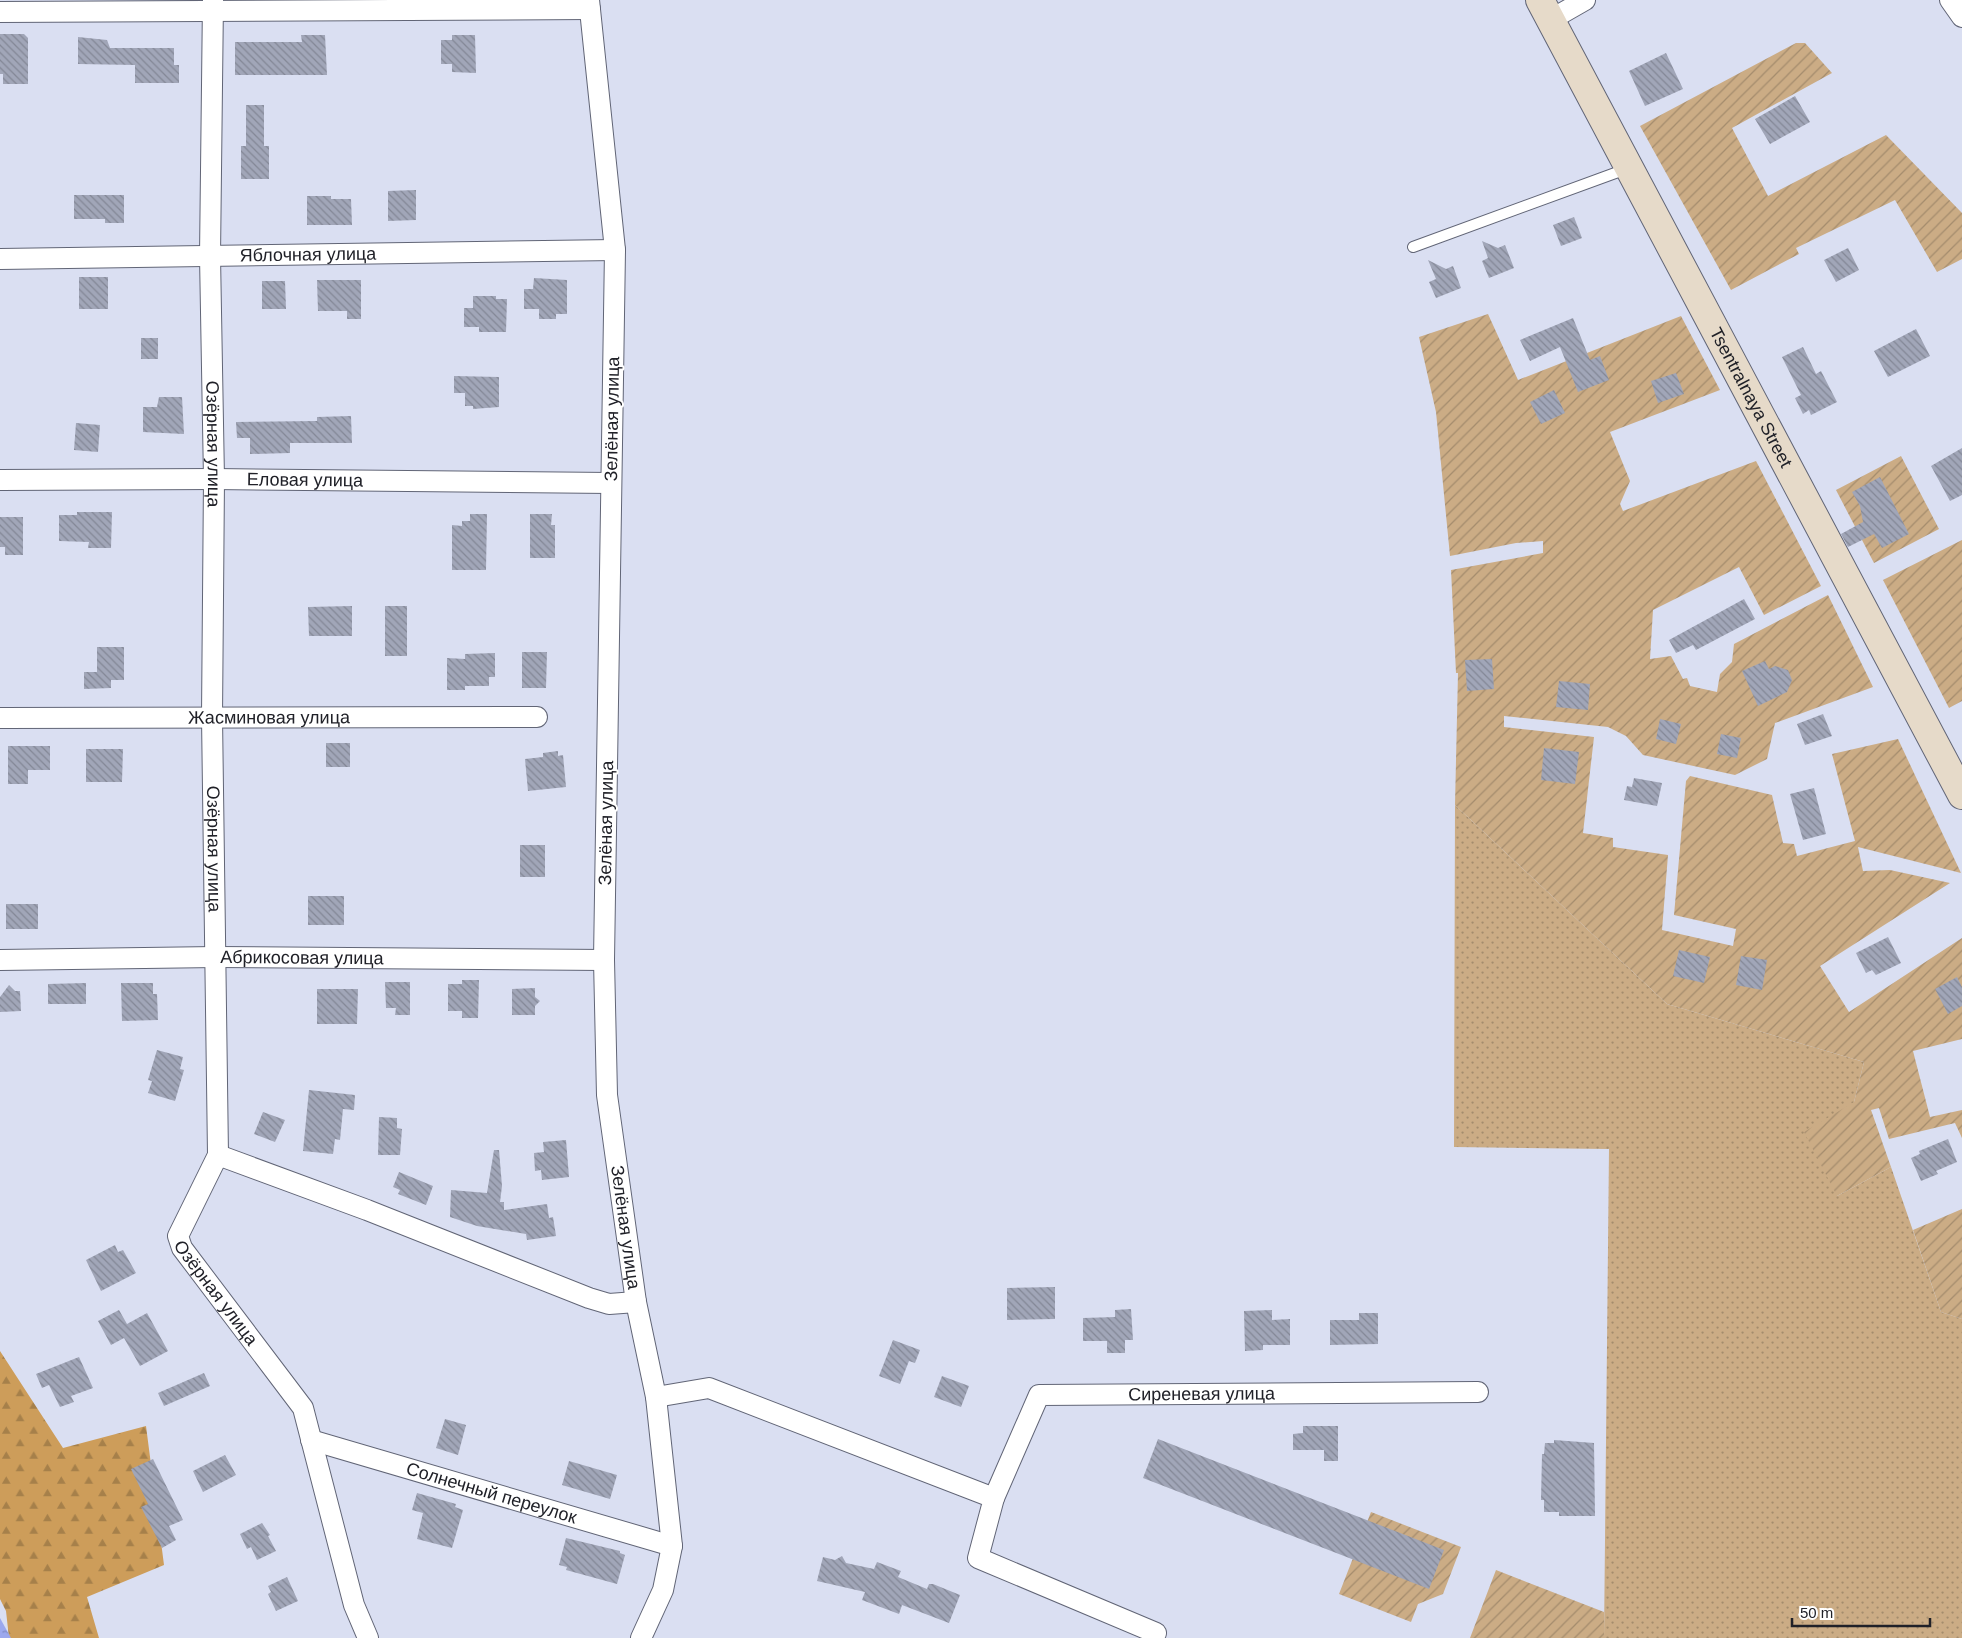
<svg xmlns="http://www.w3.org/2000/svg" width="1962" height="1638" font-family="Helvetica,sans-serif">
  <style>
    .grass { fill: url(#grass-dots) }
    .forest { fill: url(#forest-firs) }
    .garden { fill: url(#garden-furrows) }
    .water { fill: url(#water-ripples) }
    .building { fill: url(#building-back-hatch) }
    .lines { fill: none; stroke-linecap: round; stroke-linejoin: round }
    .service-casing { stroke: #616576; stroke-width: 12 }
    .minor-casing { stroke: #616576; stroke-width: 22 }
    .secondary-casing { stroke: #616576; stroke-width: 30 }
    .service { stroke: #fff; stroke-width: 10 }
    .minor { stroke: #fff; stroke-width: 20 }
    .secondary { stroke: #e6dac9; stroke-width: 28 }
    .labels { text-anchor: middle; stroke-width: 4; stroke-linejoin: round; paint-order: stroke }
    .street-label { font-size: 18px; fill: #202128; stroke: #fff }
  </style>
  <defs>
    <pattern id="grass-dots" width="8" height="8" patternUnits="userSpaceOnUse" patternTransform="scale(1.25)"><rect width="8" height="8" fill="#cbac85"/><path d="M2 2h.1M6 6h.1" fill="none" stroke="#a48c6d" stroke-width="1.8" stroke-linecap="round"/></pattern>
    <pattern id="forest-firs" width="22" height="20" patternUnits="userSpaceOnUse" patternTransform="scale(1.25)"><rect width="22" height="20" fill="#cd9d5a"/><path d="M5 1l3.5 6h-7zM16 11l3.5 6h-7z" fill="#a6804a"/></pattern>
    <pattern id="garden-furrows" width="10" height="10" patternUnits="userSpaceOnUse" patternTransform="scale(1.25)"><rect width="10" height="10" fill="#cbac85"/><path d="M-1 1l2-2M0 10L10 0M9 11l2-2" fill="none" stroke="#a48c6d"/></pattern>
    <pattern id="water-ripples" width="26" height="14" patternUnits="userSpaceOnUse" patternTransform="scale(1.25)"><rect width="26" height="14" fill="#9ba8ee"/><path d="M2 4q2-2 4 0t4 0M15 11q2-2 4 0t4 0" fill="none" stroke="#7e88c1"/></pattern>
    <pattern id="building-back-hatch" width="6" height="6" patternUnits="userSpaceOnUse" patternTransform="scale(1.25)"><rect width="6" height="6" fill="#a1a6b8"/><path d="M-1 5l2 2M0 0l6 6M5-1l2 2" fill="none" stroke="#838796"/></pattern>
  </defs>
  <rect width="100%" height="100%" fill="#dadff2"/>
  <path class="grass" d="M1455 805 1667 1004 1864 1062 1854 1102 1837 1196 1891 1167 1941 1312 1962 1319V1638H1604L1609 1149 1454 1147Z"/>
  <path class="forest" d="M0 1351 63 1448 146 1426 164 1565 87 1597 99 1638H9L6 1611 0 1599Z"/>
  <path class="garden" d="M1796 43H1805L1832 73 1732 128 1768 196 1886 135 1962 213V259L1937 272 1895 200 1796 248 1799 254 1731 290 1640 126Z
    M1488 314 1518 380 1681 316 1720 390 1610 432 1630 481 1620 504 1623 511 1756 461 1821 586 1764 615 1739 567 1653 610 1650 659 1671 656 1683 679 1687 678 1690 686 1717 692 1720 674 1732 662 1734 644 1828 595 1873 687 1775 723 1767 759 1735 775 1643 755 1626 736 1608 727 1504 716V727L1594 737 1583 833 1613 838V847L1668 855 1662 930 1733 946 1736 929 1674 915 1686 781 1690 776 1772 795 1783 843 1794 844 1797 856 1855 841 1832 754 1898 739 1961 873 1858 847 1863 871 1890 870 1950 883 1820 966 1849 1012 1962 938V1039L1913 1051 1930 1117 1962 1110V1138L1955 1123 1889 1139 1879 1108 1871 1110 1891 1167 1837 1196 1804 1132 1854 1102 1864 1062 1667 1004 1455 805 1458 673H1456L1451 570 1543 553V541L1516 543 1450 556 1436 412 1419 337Z
    M1901 456 1939 529 1874 563 1836 490Z
    M1962 540V701L1949 708 1883 580Z
    M1962 1209V1319L1941 1312 1913 1230Z
    M1371 1512 1461 1547 1443 1594 1418 1604 1411 1622 1339 1594Z
    M1496 1570 1604 1612V1638H1470Z"/>
  <path class="water" d="M0 1618 11 1638H0Z"/>
  <path class="building" d="M0 34H24L28 38V84H3V74H0Z
    M301 35H325L327 75H235V42H302Z
    M452 35H475L476 73 452 72V64H441V40H452Z
    M78 37 107 40 110 48H174V65H179V83H135V65L78 64Z
    M1666 53 1683 89 1645 106 1629 71Z
    M1795 96 1810 122 1770 144 1755 119Z
    M246 105H264V146H269V179H241V146H246Z
    M416 190V220L388 221V191Z
    M74 195H124V223H105V219H74Z
    M307 196H331V199H351L352 225H307Z
    M1574 217 1582 238 1561 246 1553 225Z
    M1482 241 1498 248 1505 245 1514 268 1489 278 1482 261 1488 258Z
    M1848 248 1859 270 1836 282 1824 260Z
    M1428 260 1446 269 1453 266 1461 288 1436 298 1429 282 1436 279Z
    M79 277H108V309H79Z
    M534 278 567 280V314H556V319H539V309H524V289H533Z
    M317 280H361V319H347V311H318Z
    M262 281H285L286 309H262Z
    M473 296H496V299H507L506 332H479V327H464V308H473Z
    M1573 318 1590 360 1600 356 1609 380 1578 392 1560 347 1530 361 1520 340Z
    M1916 329 1930 356 1888 377 1874 351Z
    M141 338H158V359H141Z
    M1803 347 1816 374 1821 371 1837 402 1811 415 1809 410 1803 414 1795 398 1801 395 1782 357Z
    M1676 373 1684 394 1658 403 1651 381Z
    M454 376 499 377V407L473 409V406H465V393H454Z
    M1554 390 1565 413 1541 424 1530 402Z
    M159 397H182L184 434 143 432V407H157Z
    M351 416 352 443H290V453L250 454V438H237L236 422 317 421V417Z
    M76 423 100 425 98 452 74 450Z
    M1962 448V495L1950 501 1931 466Z
    M1880 477 1909 534 1882 548 1874 534 1848 547 1841 534 1863 522 1860 506 1852 492Z
    M77 512H112L111 548H88L89 542 59 541V515H77Z
    M470 514H487L486 570H452V525L462 526V521H470Z
    M530 514H552L551 525H555V558H530Z
    M0 517H23V555H5V547H0Z
    M1744 599 1755 619 1696 650 1693 645 1676 653 1669 640Z
    M352 606V636H309L308 607Z
    M385 606H407V656H385Z
    M97 647H124V680H111V688L84 689V672H97Z
    M522 652H547L546 688H522Z
    M495 653V677H489V686H465V690H447V658L465 659V654Z
    M1492 659 1494 689 1467 691 1465 660Z
    M1765 661 1769 669 1775 666 1788 670 1792 680 1787 692 1758 706 1742 671Z
    M1559 681 1590 684 1588 710 1556 707Z
    M1823 714 1832 736 1805 745 1797 724Z
    M1660 719 1681 724 1676 744 1656 739Z
    M1721 734 1741 738 1737 758 1717 754Z
    M326 743H350V767H326Z
    M8 746H50V770H28V784H8Z
    M1544 748 1579 752 1575 784 1541 780Z
    M86 749H123L122 782H86Z
    M558 751V756L563 755 566 787 528 791 525 759 543 757V753Z
    M1634 778 1662 783 1657 806 1624 800 1627 786 1632 787Z
    M1814 788 1826 834 1803 840 1790 794Z
    M520 845H545V877H520Z
    M308 896H344V925H308Z
    M6 904H38V929H6Z
    M1888 937 1901 963 1876 975 1872 970 1866 973 1856 953Z
    M1679 950 1710 957 1704 983 1673 976Z
    M1741 956 1767 960 1762 990 1736 985Z
    M1957 977 1962 987V1006L1948 1014 1935 989Z
    M462 980H479L478 1018H462V1011H448V984H462Z
    M385 982H410V1015H395L396 1008H386Z
    M86 983V1004H48V984Z
    M121 983H153V994H157L158 1020 122 1021Z
    M9 985 15 991H20L21 1011 0 1012V997Z
    M535 988V997L540 1001 535 1006V1015H512V989Z
    M317 989H358L357 1024H317Z
    M157 1050 183 1057 180 1069 184 1070 175 1101 148 1093 152 1081 148 1080Z
    M309 1090 355 1095 354 1110 343 1109 340 1140 335 1139 333 1154 303 1151Z
    M263 1112 285 1120 275 1142 254 1134Z
    M379 1117 397 1118V1128L402 1129 400 1155H378Z
    M1948 1139 1957 1162 1936 1171 1938 1174 1921 1181 1911 1158 1920 1154 1919 1151Z
    M566 1140 569 1177 542 1180 541 1170 535 1171 534 1153 544 1152 543 1142Z
    M494 1150H499L502 1186 500 1202H504V1210L547 1204 549 1218 553 1217 556 1236 527 1240 526 1234 477 1226 450 1217 451 1190 487 1193Z
    M399 1172 433 1186 426 1205 398 1194 400 1190 393 1187Z
    M115 1245 118 1252 123 1250 136 1273 101 1291 86 1260Z
    M1055 1287V1319L1007 1320V1288Z
    M1131 1309 1133 1340H1125V1353H1107V1341H1083V1318L1115 1317V1310Z
    M119 1310 127 1324 147 1313 168 1351 140 1366 124 1338 111 1345 98 1321Z
    M1272 1310V1320L1290 1319V1345H1263V1350L1245 1351 1244 1311Z
    M1359 1313H1378V1344L1330 1345V1320H1359Z
    M893 1340 920 1350 915 1363 909 1361 900 1384 879 1376Z
    M79 1357 93 1388 71 1396 74 1402 60 1407 49 1385 42 1388 36 1374Z
    M204 1373 210 1386 164 1406 158 1393Z
    M942 1376 969 1386 961 1407 934 1397Z
    M445 1419 466 1425 458 1455 436 1448Z
    M1303 1426H1338V1461H1324V1450H1293V1434L1303 1433Z
    M1158 1439 1444 1550 1429 1589 1143 1478Z
    M1554 1440 1594 1443 1595 1516H1559V1512H1544V1500H1541L1542 1454H1544L1545 1443H1554Z
    M225 1455 236 1475 203 1492 193 1471Z
    M153 1459 183 1520 169 1526 176 1540 162 1548 141 1507 148 1504 131 1469Z
    M569 1461 617 1475 610 1499 562 1485Z
    M417 1493 456 1504 455 1507 463 1510 452 1548 417 1539 423 1513 412 1510Z
    M262 1523 270 1535 268 1536 276 1551 257 1560 251 1547 247 1549 240 1534Z
    M566 1538 620 1551V1553L625 1555 617 1584 566 1570 567 1567 559 1565Z
    M842 1556 846 1563 874 1569 877 1562 901 1571 898 1577 927 1589 929 1584H933L960 1595 949 1623 902 1605 899 1614 862 1600 865 1592 817 1581 823 1557 835 1560Z
    M287 1577 298 1601 276 1611 268 1594 271 1592 268 1586Z"/>
  <g class="lines">
    <g class="service-casing">
      <path id="service" d="M1413 247 1629 168"/>
    </g>
    <g class="minor-casing">
      <g id="minor">
        <path id="s1" d="M213 0 210 256 214 479 212 717 218 1155 178 1236 182 1248 303 1408 354 1605 368 1638"/>
        <path id="s2" d="M589 0 615 250 604 960 607 1095 636 1302 656 1397 672 1546 663 1590 641 1638"/>
        <path d="M1950 0 1962 17"/>
        <path d="M0 12 590 9"/>
        <path d="M1550 20 1585 0"/>
        <path id="s3" d="M0 259 615 250"/>
        <path id="s4" d="M0 480 214 479 611 483"/>
        <path id="s5" d="M0 718 537 717"/>
        <path id="s6" d="M0 960 216 957 604 960"/>
        <path d="M218 1155 367 1210 589 1298 609 1304 636 1302"/>
        <path d="M656 1397 709 1388 994 1498 978 1558 1156 1633"/>
        <path id="s7" d="M311 1440 672 1546"/>
        <path id="s8" d="M994 1498 1039 1395 1478 1392"/>
      </g>
    </g>
    <g class="secondary-casing">
      <g id="secondary">
        <path id="s9" d="M1540 0 1962 795"/>
      </g>
    </g>
    <use href="#service" class="service"/>
    <use href="#minor" class="minor"/>
    <use href="#secondary" class="secondary"/>
  </g>
  <g class="labels">
    <g class="street-label">
      <text dy="6" stroke="none"><textPath href="#s3" startOffset="308">Яблочная улица</textPath></text>
      <text dy="6" stroke="none"><textPath href="#s9" startOffset="450">Tsentralnaya Street</textPath></text>
      <text transform="translate(612 419) rotate(-89)" y="6">Зелёная улица</text>
      <text dy="6" stroke="none"><textPath href="#s1" startOffset="444">Озёрная улица</textPath></text>
      <text dy="6" stroke="none"><textPath href="#s4" startOffset="305">Еловая улица</textPath></text>
      <text dy="6" stroke="none"><textPath href="#s5" startOffset="269">Жасминовая улица</textPath></text>
      <text transform="translate(606 823) rotate(-89)" y="6">Зелёная улица</text>
      <text dy="6" stroke="none"><textPath href="#s1" startOffset="849">Озёрная улица</textPath></text>
      <text dy="6" stroke="none"><textPath href="#s6" startOffset="302">Абрикосовая улица</textPath></text>
      <text dy="6" stroke="none"><textPath href="#s2" startOffset="1230">Зелёная улица</textPath></text>
      <text dy="6" stroke="none"><textPath href="#s1" startOffset="1314">Озёрная улица</textPath></text>
      <text dy="6" stroke="none"><textPath href="#s8" startOffset="275">Сиреневая улица</textPath></text>
      <text dy="6" stroke="none"><textPath href="#s7" startOffset="188">Солнечный переулок</textPath></text>
    </g>
  </g>
  <path d="M1792 1618v8h138v-8" fill="none" stroke="#202128" stroke-width="2.5"/>
  <text x="1800" y="1618" font-size="15" fill="#202128" stroke="#ffffff" stroke-width="4" paint-order="stroke">50 m</text>
</svg>
